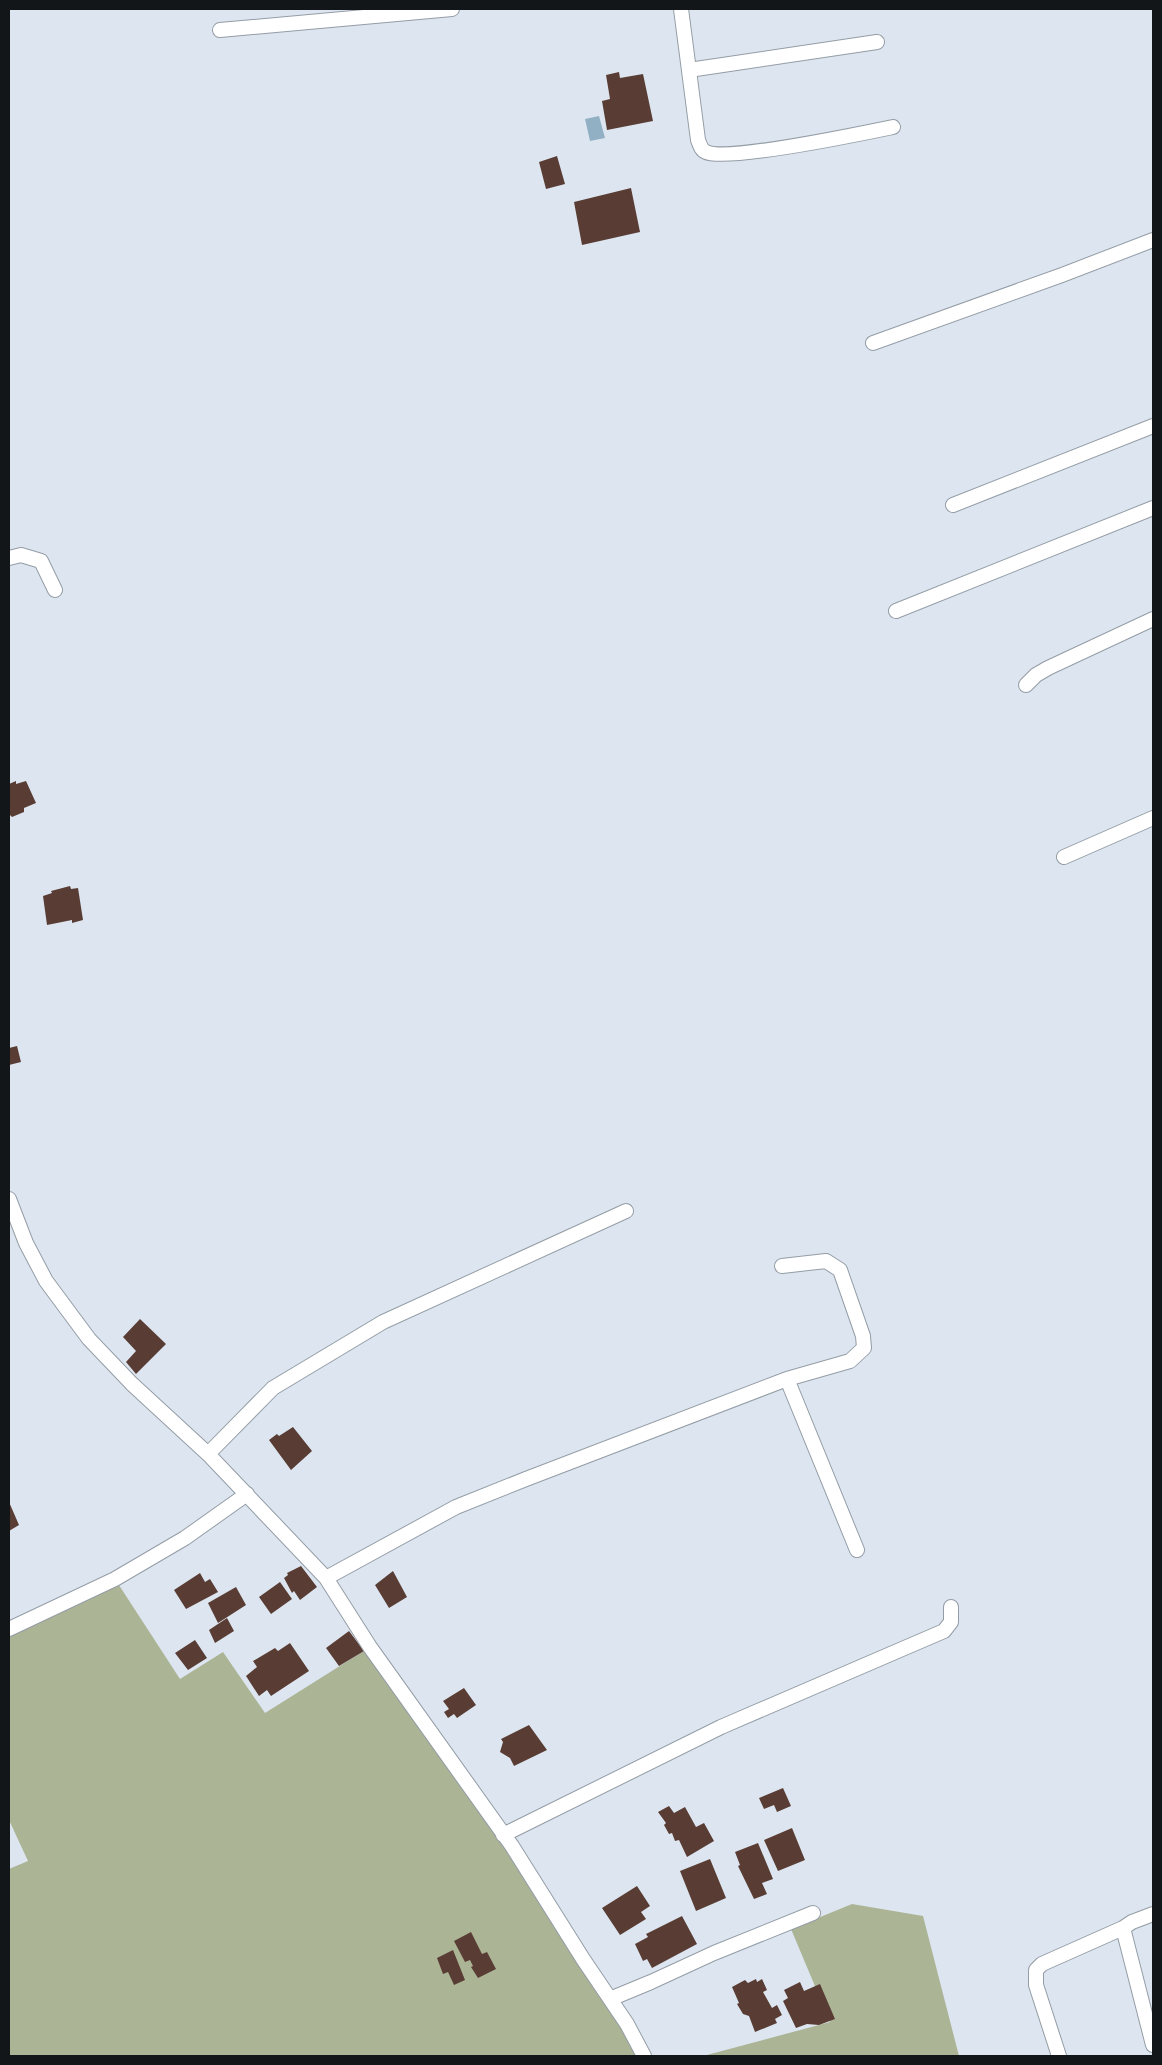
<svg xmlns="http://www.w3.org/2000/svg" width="1162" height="2065" font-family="'Work Sans',sans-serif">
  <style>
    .forest { fill: #acb496 }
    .water { fill: #92b0c3 }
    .building { fill: #593d34 }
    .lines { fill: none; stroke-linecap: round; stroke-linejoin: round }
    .minor-casing { stroke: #949da6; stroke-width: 16 }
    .minor { stroke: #fff; stroke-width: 14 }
  </style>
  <rect width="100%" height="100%" fill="#dde6f0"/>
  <path class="forest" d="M115 1579 180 1679 223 1652 265 1713 370 1647 425 1725 644 2056H9V1869L28 1861 9 1820V1629Z
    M852 1904 923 1916 959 2056H703L830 2022 791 1929Z"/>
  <path class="water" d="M599 116 605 138 590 141 585 119Z"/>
  <path class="building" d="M619 72 620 78 643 74 653 121 607 130 602 101 610 99 606 75Z
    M557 156 565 184 546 189 539 162Z
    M631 188 640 232 582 245 574 202Z
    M16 781V784L26 781 36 803 24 808V812L12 817 9 814V784Z
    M70 886 71 889 78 888 83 920 72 923V920L47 925 43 896 52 893 51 891Z
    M17 1046 21 1062 9 1065V1048Z
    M140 1319 166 1344 136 1374 126 1362 136 1351 123 1337Z
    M293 1427 312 1451 291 1470 269 1440 277 1434 279 1436Z
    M9 1502 19 1525 9 1531Z
    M301 1566 317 1587 300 1600 294 1591 292 1593 284 1578 288 1575 287 1573Z
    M393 1571 407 1597 389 1608 375 1585Z
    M200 1573 205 1582 210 1579 218 1592 186 1609 174 1590Z
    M280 1582 292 1599 271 1614 259 1597Z
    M236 1587 246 1605 218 1623 208 1603Z
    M227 1618 234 1631 215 1643 209 1630Z
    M349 1631 364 1651 339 1666 326 1648Z
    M195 1640 207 1658 188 1670 175 1653Z
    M290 1643 309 1671 271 1696 267 1690 259 1696 246 1676 257 1667 253 1661 275 1648 278 1651Z
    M464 1688 476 1705 457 1718 454 1714 448 1718 444 1712 449 1709 443 1701Z
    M529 1725 547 1750 514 1766 510 1758 500 1752 503 1742 501 1739Z
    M783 1788 791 1806 777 1812 774 1805 764 1809 759 1798Z
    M669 1806 674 1813 685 1807 696 1827 704 1823 714 1841 687 1857 679 1840 675 1841 672 1833 669 1834 664 1825 666 1823 658 1812Z
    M792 1828 805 1860 778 1871 764 1840Z
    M758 1843 773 1879 762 1883 767 1894 754 1899 738 1866 740 1865 735 1852Z
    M710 1859 726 1898 696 1911 680 1871Z
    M637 1886 650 1906 641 1912 646 1919 620 1935 602 1908Z
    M682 1916 697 1944 652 1968 647 1959 643 1961 635 1944 648 1937 646 1934Z
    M471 1932 482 1954 487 1952 496 1969 478 1978 471 1967 473 1966 470 1960 465 1962 454 1941Z
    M453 1950 465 1980 454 1985 448 1972 443 1974 437 1958Z
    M756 1979 757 1982 762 1979 767 1990 763 1992 772 2008 777 2005 782 2015 775 2019 777 2023 755 2032 749 2016 743 2014 737 2004 739 2003 732 1987 745 1980 748 1983Z
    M800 1982 804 1991 820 1984 835 2019 819 2025 807 2024 796 2028 783 2001 788 1998 784 1990Z"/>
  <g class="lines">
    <g class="minor-casing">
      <path id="minor" d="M681 9 698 140C700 145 701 150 706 152 726 162 864 133 893 127
        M220 30 452 9
        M689 70 877 42
        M873 343 1062 275 1153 240
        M953 505 1153 426
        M9 558 21 555 41 561 55 590
        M896 611 1153 508
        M1026 685 1036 675 1048 668 1153 619
        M1064 857 1153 818
        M9 1199 26 1243 46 1281 89 1339 132 1384 208 1454 326 1578 370 1647 512 1846 583 1959 627 2024 644 2056
        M787 1379 857 1550
        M208 1454 273 1388 383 1322 626 1211
        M326 1578 456 1507 526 1479 787 1379 850 1361 864 1348 863 1336 840 1270 826 1261 782 1266
        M9 1629 115 1579 185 1538 247 1494
        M503 1835 721 1727 944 1631 951 1622V1607
        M1153 1914 1132 1922 1123 1928 1153 2045
        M610 1999 651 1982 714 1953 813 1913
        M1059 2056 1036 1985V1970L1042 1964 1123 1928"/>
    </g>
    <use href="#minor" class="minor"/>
  </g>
  <rect width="1162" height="2065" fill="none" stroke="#131619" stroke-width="20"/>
</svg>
